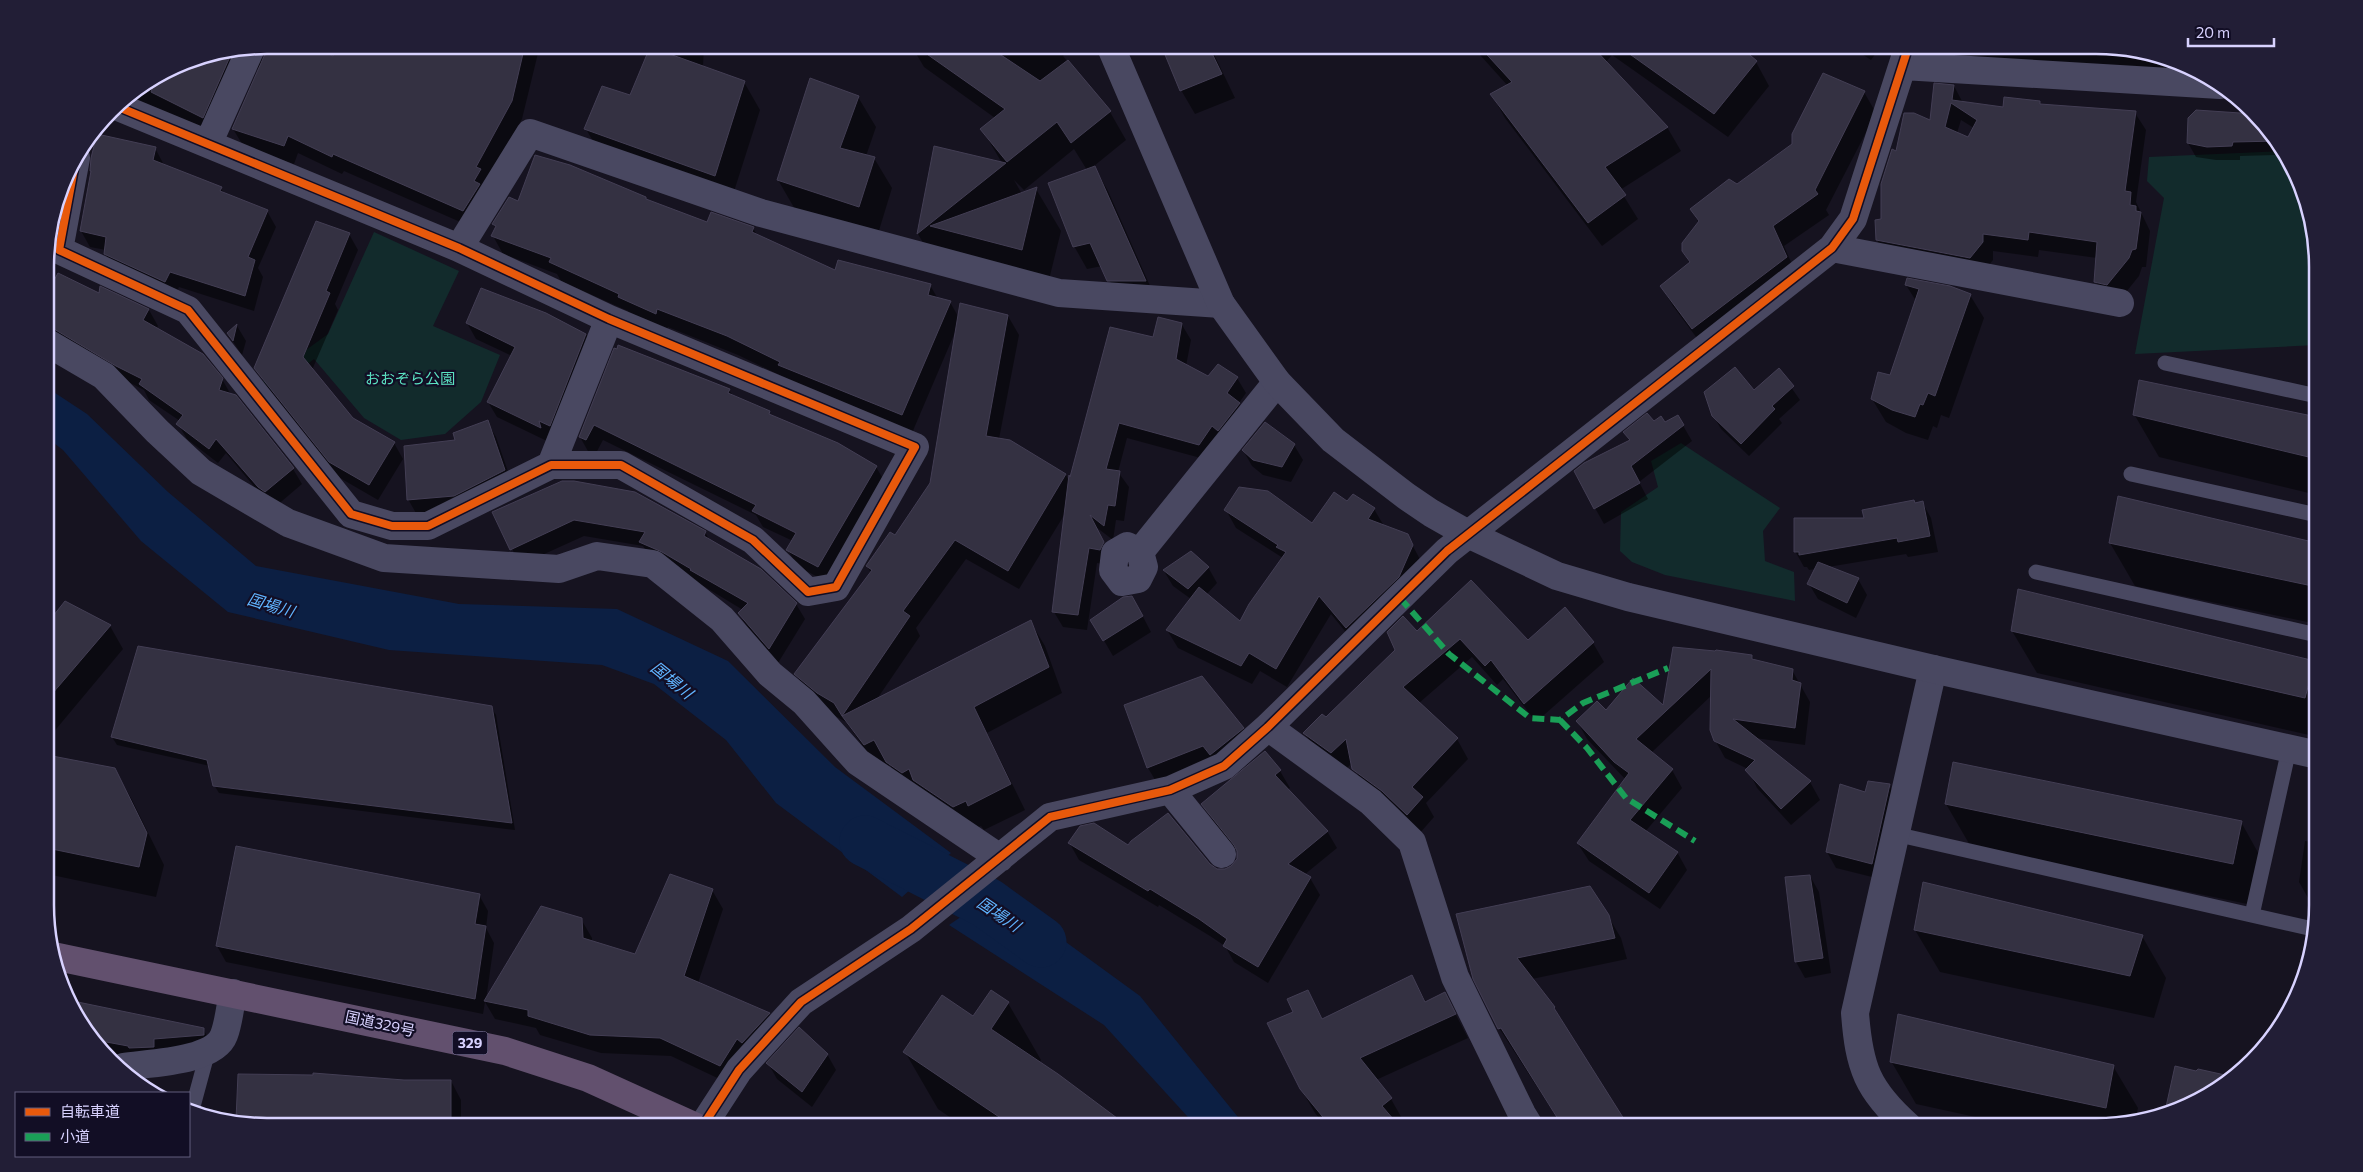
<svg xmlns="http://www.w3.org/2000/svg" width="2363" height="1172" font-family="Commissioner,'Noto Sans JP',sans-serif">
  <style>
    .green { fill: #122b2c }
    .water { fill: #0c1f43 }
    .shadow { fill: #0007; fill-rule: evenodd }
    .lines { fill: none; stroke-linecap: round; stroke-linejoin: round }
    .river { stroke: #0c1f43; stroke-width: 51 }
    .building { fill: #343142; stroke: #433e54; fill-rule: evenodd }
    .service { stroke: #494861; stroke-width: 15 }
    .minor { stroke: #494861; stroke-width: 28 }
    .tertiary { stroke: #494861; stroke-width: 28 }
    .trunk { stroke: #62506e; stroke-width: 28 }
    .quiet { stroke: #1a9f57; stroke-width: 6; stroke-dasharray: 12 6; stroke-linecap: butt }
    .cycleway-casing { stroke: #120e25; stroke-width: 11 }
    .cycleway { stroke: #e8590c; stroke-width: 8 }
    .labels { text-anchor: middle; stroke-width: 4.5; stroke-linejoin: round; paint-order: stroke }
    .shield { fill: #120e25; stroke: #9d97be; stroke-width: 1 }
    .shield-label { font-size: 14px; font-weight: bold; fill: #d8d2ff }
    .park-label { font-size: 15px; fill: #5be2c2; stroke: #120e25 }
    .street-label { font-size: 15px; fill: #d8d2ff; stroke: #120e25 }
    .water-label { font-size: 16px; font-style: italic; fill: #60b4ff; stroke: #120e25 }
    .rim { fill: none; stroke: #d8d2ff; stroke-width: 2.5 }
  </style>
  <rect width="100%" height="100%" fill="#161320"/>
  <path class="green" d="M2284 151 2316 238V345L2135 354 2164 198 2147 181 2149 157Z
    M374 232 459 271 433 326 500 355 481 402 445 434 401 440 364 418 314 359 273 392 263 381 328 334Z
    M1681 443 1780 508 1763 531 1765 561 1794 572 1795 601 1665 575 1632 562 1620 551 1621 512 1658 487 1651 461Z"/>
  <path class="water" d="M46 387 87 414 168 492 256 566 459 604 617 609 728 661 835 767 951 853 902 897 776 803 726 740 654 684 602 665 389 650 228 612 141 541 63 450 46 437Z
    M997 892 1140 996 1246 1127H1197L1104 1025 949 925Z"/>
  <path class="shadow" d="M267 45H540L522 119 487 182 474 228 344 171 342 174 298 153 294 164 244 147 233 129 261 64 254 73 220 148 120 100 182 62 255 47 264 61Z
    M643 45H704L703 67 744 82 760 110 730 204 602 157 586 129 631 97 648 54Z
    M911 45H1073L1063 56 1110 112 1126 140 1094 166 1108 191 1158 304H1122L1102 266 1087 269 1074 246 1087 170 1074 149 1024 190 1014 180 1022 194 1036 189 1061 231 1046 292 942 276 918 234 935 148 1002 163 982 129 995 118 924 67Z
    M1162 45H1218L1211 48 1235 98 1195 114 1181 90Z
    M1471 45H1736L1756 62 1769 86 1728 137 1612 55 1606 62 1667 127 1681 151 1620 190 1638 219 1602 246 1505 118 1492 95 1508 86Z
    M1848 45H1882L1871 60Z
    M1939 45H2096L2194 68V82L1948 68 1939 52Z
    M1954 86 1963 103 2004 108 2040 102 2041 105 2135 113 2146 130 2136 202 2150 231 2146 267H2142L2139 276 2118 302 2106 300 2096 282 2097 258 2039 250 2038 257 1993 251V260L1980 276 1887 258 1877 240 1897 152 1931 122ZM1961 120 1974 128 1968 138 1957 133Z
    M1864 92 1876 113 1826 210 1829 215 1784 246 1798 278 1705 349 1673 306 1661 286 1690 264 1683 251 1699 223 1691 209 1737 186Z
    M858 97 876 127 866 156 874 158 892 188 877 237 796 211 778 180Z
    M2243 108H2250L2280 143 2282 147 2276 148V155L2240 156V160H2216L2196 157 2188 143 2243 114Z
    M155 148 164 165 221 188 224 194 267 211 276 227 258 268 263 277 254 311 179 287 174 297 115 269 105 254 106 250 90 247 81 231Z
    M647 201 707 224 753 228 757 235 835 272 930 285 938 299 950 302 959 318 1008 316 1019 335 999 439 1009 441 1066 475 1069 481 1154 339 1182 325 1191 340 1186 366 1209 378H1237L1246 393 1239 403 1248 419 1208 460 1127 438 1118 472 1129 487 1124 521 1116 520 1113 540 1096 527 1112 559 1109 565 1097 563 1087 630 1063 627 1054 612 1066 512 1019 589 966 559 916 628 920 636 877 699 1030 621 1045 646 1062 693 987 733 1025 810 984 830 981 826 968 832 902 788 890 765 880 770 846 722 830 713 807 693 796 674 871 573 867 566 895 537 931 483 956 330 912 433 790 383 788 379 738 355 668 327 666 331 630 315 628 311 561 281 557 274 503 254 493 236 496 228 493 224 518 203Z
    M349 234 358 250 335 304 338 310 312 370 353 419 394 443 403 459 378 500 340 478 265 384 256 368Z
    M59 274 100 295 101 288 149 310 158 326 156 329 222 379 231 395 293 469 302 484 275 507 268 503 226 453 218 463 187 439 178 424 180 421 149 400 144 390 46 339V297Z
    M1906 285 1970 295 1984 318 1949 418 1941 415 1937 428 1933 426 1928 440 1906 433 1886 422 1872 399 1891 377 1916 301Z
    M467 323 586 334 595 350 559 440 547 436 549 442 497 417 488 402 512 356 476 339Z
    M237 326 246 341 242 355 228 334Z
    M615 349 729 390 733 396 769 412 771 416 876 467 885 482 827 582 797 566 788 550 793 541 763 527 756 515 603 440 595 455 589 453 580 437Z
    M1779 370 1800 400 1779 419 1782 423 1749 456 1721 429 1713 415 1754 392Z
    M2134 414 2317 418V495L2159 457Z
    M1678 417 1692 441 1639 482 1648 499 1604 524 1595 508 1630 441 1625 432 1653 423H1665Z
    M487 422 496 437 513 486 417 515 408 499 456 441Z
    M1294 445 1303 460 1291 482 1263 475 1252 466 1243 450Z
    M634 493 705 532 710 541 796 604 805 619 778 663 748 629 739 613 743 610 672 567 650 557 643 546 584 536 520 565 494 512Z
    M1353 496 1374 509 1384 526 1407 535 1423 565 1357 646 1331 614 1287 687 1260 671 1252 684 1178 648 1167 630 1191 599 1173 586 1164 571 1208 567 1217 583 1206 595 1240 623 1283 558 1236 528 1226 510 1312 524 1348 503Z
    M1922 502 1931 518 1938 552 1908 557 1906 554 1828 567 1858 579 1867 595 1856 618 1818 599 1809 584 1816 569 1809 570 1807 567H1804L1795 551 1865 520Z
    M2110 543 2317 544V624L2135 586Z
    M1141 613 1151 632 1113 656 1092 620Z
    M110 626 123 649 47 740 46 627Z
    M2012 631 2314 662 2317 667 2318 737 2037 673Z
    M1417 633 1528 642 1593 643 1604 662 1536 722 1503 679 1497 685 1472 657 1419 703 1457 739 1468 759 1426 803 1434 817 1419 834 1365 789 1352 763 1343 772 1316 753 1305 733 1326 719Z
    M1674 649 1752 656 1755 661 1792 670 1810 702 1805 745 1755 738 1810 782 1820 800 1791 825 1757 788 1748 769 1725 758 1715 740 1712 695 1651 753 1672 770 1682 788 1645 832 1677 852 1687 870 1660 909 1589 861 1578 844 1626 780 1587 739 1577 721 1606 712 1664 707Z
    M491 707 496 715 515 830 219 793 214 785 210 766 117 745 112 737Z
    M1243 728 1252 744 1157 783 1148 768Z
    M1265 752 1280 771 1290 788 1287 790 1327 831 1337 848 1304 875 1310 878 1320 895 1268 983 1234 962 1225 946 1210 936 1159 905 1158 907 1079 860 1070 844 1129 847 1209 865 1216 870 1225 871 1232 867 1238 860V853L1213 821 1203 804Z
    M47 757 115 770 132 800 164 865 156 897 47 874Z
    M1889 785 1898 801 1880 879 1836 868 1827 852 1866 793Z
    M1946 804 2241 822 2265 865 2257 906 1971 847Z
    M2305 841 2318 843 2316 912 2299 882Z
    M1810 876 1819 892 1831 973 1805 978 1796 962 1786 878Z
    M712 890 723 909 698 983 769 1014 780 1032 730 1084 671 1056 601 1053 540 1035 536 1028 495 1019 485 1002 483 1014 226 962 217 946 479 895 488 911 486 928 494 943 486 1000 581 919 592 938V942L636 955Z
    M1457 915 1608 916 1621 938 1627 959 1532 979 1554 1008 1567 1029 1563 1127 1499 1028Z
    M1915 930 2142 936 2166 978 2154 1018 1940 972Z
    M1412 976 1426 1002 1445 994 1468 1038 1376 1080 1391 1099 1404 1122 1398 1127H1326L1315 1113 1301 1089 1295 1012 1307 992 1323 1020Z
    M991 992 1008 1003 1041 1060 1039 1063 1127 1127H964L938 1109 905 1052 973 1018Z
    M68 1002 203 1029 215 1049 115 1060 91 1040Z
    M827 1054 836 1070 812 1107 777 1079 768 1063Z
    M1891 1061 2113 1066 2138 1108 2135 1122 2111 1127H2021L1916 1104Z
    M2233 1078 2219 1090 2167 1115 2166 1113Z
    M404 1081H451L461 1100V1127H267L237 1120Z"/>
  <g class="lines">
    <path class="river" d="M865 841 987 903 1041 942"/>
  </g>
  <path class="building" d="M266 45H310L333 56 338 45H525L512 101 476 167 481 169 474 181 480 184 463 211 333 154 332 157 288 136 284 146 232 129 265 54Z
    M914 45H986L1040 81 1068 60 1111 111 1071 143 1057 122 1007 162 980 129 1005 109Z
    M1161 45H1208L1222 74 1180 91Z
    M1478 45H1591L1668 127 1605 167 1626 195 1588 223 1490 94 1512 82Z
    M1617 45H1738L1757 61 1714 114Z
    M1938 45H1962L1960 54 1937 52Z
    M650 47 745 81 715 176 584 129 602 86 630 95Z
    M232 52 203 118 151 92 157 77 182 62Z
    M1823 73 1865 91 1815 190 1818 194 1773 226 1787 257 1692 329 1660 286 1690 262 1682 251V243L1699 221 1690 209 1729 179 1737 184 1792 144V134Z
    M810 78 859 96 840 148 875 157 859 207 777 180Z
    M1934 83 1954 85 1952 100 2003 107 2004 97 2040 101V104L2136 111 2125 191 2131 192 2130 205 2136 206V211L2141 212 2136 249 2132 250 2129 258 2107 285 2094 282 2097 242 2029 232 2028 240 1983 234V242L1970 258 1876 240 1875 220 1881 219V184L1892 149 1896 151 1904 113H1914L1930 120ZM1951 103 1977 120 1968 137 1945 127Z
    M2196 110 2255 114 2279 141 2233 142 2232 146 2207 147 2187 143 2188 118Z
    M97 134 156 147 153 160 222 187 220 191 268 210 248 257 255 260 245 296 170 272 165 282 104 254 106 237 80 231 91 171H90L91 158Z
    M934 146 1006 163 917 234Z
    M535 155 570 165 646 197V199L707 222 711 212 754 227 752 232 835 270 838 260 931 284 928 295 951 301 902 415 778 365 780 362 727 336 657 309 656 314 618 297 619 294 549 262 551 258 491 236 496 226 492 224 509 197 518 201Z
    M1095 166 1146 281H1107L1090 243 1073 247 1048 183Z
    M1037 187 1022 250 930 226Z
    M316 221 350 233 326 291 330 293 303 357 353 418 395 442 369 485 329 462 254 368Z
    M58 273 99 293 100 286 149 309 143 320 203 354 223 378 219 390 236 395 294 468 265 492 258 487 216 439 209 449 176 424 183 415 139 384 142 379 116 366 54 329 46 326V295Z
    M1907 278 1950 286 1971 294 1935 396 1928 393 1923 405 1920 404 1915 417 1892 410 1871 399 1878 372 1890 375 1919 289 1905 285Z
    M481 288 546 313 586 334 550 426 539 421 541 428 487 402 515 347 466 323Z
    M960 303 1008 315 986 436 1010 440 1066 474 1008 571 955 540 903 611 910 616 842 716 834 703 817 693 794 674 872 570 866 566 890 532 895 535 930 483Z
    M1158 317 1182 323 1176 359 1208 376 1218 364 1238 377 1227 393 1240 403 1218 431 1212 426 1199 445 1119 423 1106 469 1120 471 1115 506 1108 505 1104 526 1090 515 1104 542 1100 550 1089 548 1078 615 1052 612 1069 475 1070 477 1110 327 1153 337Z
    M237 324 233 341 227 333Z
    M618 345 730 389 728 393 770 411 769 414 838 443 877 466 818 567 786 550 796 533 752 511 756 505 594 425 586 440 579 437 614 348 617 349Z
    M1735 367 1754 390 1779 368 1794 386 1772 406 1775 409 1741 444 1712 416 1704 392Z
    M2139 380 2317 417V459L2133 415Z
    M1647 413 1654 421 1661 416 1665 422 1678 415 1684 425 1631 466 1640 483 1594 509 1574 471 1584 463 1630 440 1623 432Z
    M488 420 505 470 454 496 407 500 404 446 455 440 453 433Z
    M1265 422 1295 444 1282 467 1253 460 1242 450Z
    M562 481H574L635 492 706 531 704 536 761 569 797 603 769 649 738 613 748 603 690 570 691 569 662 552 639 542 645 532 574 520 510 550 492 512Z
    M1239 487 1268 491 1312 523 1334 492 1347 501 1353 494 1375 508 1368 519 1408 534 1413 545 1399 577 1346 628 1319 596 1276 669 1249 653 1241 666 1166 630 1199 587 1240 621 1249 604 1286 552 1276 547 1278 545 1224 510Z
    M2118 496 2317 543V587L2109 543Z
    M1914 500 1915 503 1923 501 1930 536 1898 542 1897 538 1799 555V552H1794V518H1864L1862 510Z
    M1191 551 1209 567 1188 589 1163 570Z
    M1818 562 1859 578 1847 603 1807 584Z
    M1471 580 1528 640 1565 607 1594 642 1524 704 1491 660 1485 666 1460 639 1403 687 1458 738 1412 787 1423 797 1407 815 1382 791 1352 769 1346 739 1331 753 1303 733 1322 714 1326 717 1395 650 1387 632 1403 616 1417 631Z
    M2018 589 2315 661 2305 698 2011 631Z
    M1132 596 1143 616 1103 641 1090 620 1123 597Z
    M65 601 111 625 46 701V625Z
    M1031 620 1049 667 974 707 1011 784 968 806 966 801 953 807 913 780 909 769 902 773 886 762 874 740 864 745 842 716Z
    M138 646 492 706 512 823 213 786 207 760 111 737Z
    M1673 647 1715 651 1716 650 1752 655V659L1793 669 1792 680 1801 683 1795 728 1733 719 1811 781 1781 809 1745 770 1755 760 1714 741 1710 730 1711 669 1636 739 1673 769 1630 820 1678 852 1649 893 1577 843 1629 773 1614 762 1576 721 1597 701 1606 710 1633 678 1663 705Z
    M1202 676 1244 728 1210 755 1203 746 1147 768 1124 705Z
    M1265 751 1281 770 1275 775 1328 831 1288 864 1311 877 1258 967 1223 946 1227 939 1199 919 1150 889 1148 891 1068 843 1080 826 1094 823 1128 845 1131 841 1168 813 1210 864 1217 869H1225L1231 866 1237 859V851L1234 845 1201 804Z
    M47 755 115 768 147 833 139 867 47 848Z
    M1953 762 2242 821 2233 864 1945 804Z
    M1868 781 1890 784 1872 864 1826 852 1840 784 1865 792Z
    M236 846 480 894 475 924 486 926 475 999 216 946Z
    M670 874 713 889 684 976 770 1013 742 1043 737 1039 720 1066 660 1038 590 1035 528 1016V1010L484 1001 541 906 582 918 583 938 635 954Z
    M1810 875 1823 958 1795 962 1785 877Z
    M1923 882 2143 935 2130 976 1914 930Z
    M1590 886 1609 915 1615 938 1517 958 1555 1007 1554 1008 1629 1127H1563L1501 1028 1498 1029 1473 979 1456 914Z
    M1412 975 1425 1002 1445 992 1456 1014 1360 1058 1392 1098 1382 1106 1400 1127H1331L1300 1089 1267 1023 1293 1012 1287 999 1308 990 1322 1019Z
    M991 990 1009 1002 991 1029 1058 1074 1129 1127H1014L903 1052 942 995 973 1016Z
    M68 1000 204 1028V1035L154 1039V1047L129 1048 128 1046 90 1039Z
    M1898 1014 2114 1065 2106 1108 1890 1062Z
    M799 1027 828 1054 802 1092 766 1063Z
    M2175 1066 2196 1071 2198 1069 2234 1077 2219 1090 2164 1116Z
    M313 1073 404 1080H451V1127H420V1121L363 1123 364 1127H267L236 1120 238 1074 313 1075Z"/>
  <g class="lines">
    <path class="service" d="M2165 363 2317 396
      M2131 474 2317 515
      M2036 572 2317 635
      M1895 834 2313 929
      M2252 915 2289 749
      M192 1110 208 1051"/>
    <path class="minor" d="M1903 66 2220 85
      M208 144 251 48
      M76 158 59 250 188 310 351 514 392 526H428L551 465H621L753 540 808 592 836 587 915 447 609 319 459 248 116 106
      M459 248 530 133 761 213 1059 293 1221 304
      M1832 248 2120 303
      M46 342 104 376 157 431 201 472 288 523 384 558 559 569 597 556 653 564 722 619 770 674 804 702 858 762 1000 858
      M551 465 609 319
      M1140 552 1127 546 1115 553 1113 570 1122 582 1138 579 1144 567 1140 552 1277 382
      M1268 727 1371 802 1412 842 1455 977 1522 1114 1530 1127
      M1170 790 1222 854
      M702 1127 739 1070 801 1002 911 929 1050 817 1170 790 1224 766 1268 727 1447 551 1832 248 1853 219 1909 45
      M1909 1127C1867 1090 1859 1067 1855 1013L1933 669"/>
    <path class="tertiary" d="M1110 45 1221 304 1277 382 1333 440 1406 496 1431 513 1468 534 1557 576 1628 597 1933 669 2318 755
      M123 1067C148 1063 214 1062 224 1035 229 1022 230 1006 233 993"/>
    <path class="trunk" d="M53 956 505 1051 588 1078 696 1127"/>
    <path class="quiet" d="M1400 598 1449 654 1530 718 1560 720 1583 703 1668 668
      M1560 720 1587 748 1626 798 1695 841"/>
    <g class="cycleway-casing">
      <path id="cycleway" d="M76 158 59 250 188 310 351 514 392 526H428L551 465H621L753 540 808 592 836 587 915 447 609 319 459 248 116 106
        M702 1127 739 1070 801 1002 911 929 1050 817 1170 790 1224 766 1268 727 1447 551 1832 248 1853 219 1909 45"/>
    </g>
    <use href="#cycleway" class="cycleway"/>
  </g>
  <g class="labels">
    <rect class="shield" x="452.5" y="1031.5" width="35" height="23" rx="4"/>
    <g class="shield-label">
      <text x="470" y="1048">329</text>
    </g>
    <g class="park-label">
      <text x="410" y="384">おおぞら公園</text>
    </g>
    <g class="street-label">
      <text transform="translate(380 1024) rotate(12)" y="5">国道329号</text>
    </g>
    <g class="water-label">
      <text transform="translate(271 605) rotate(17)" y="6">国場川</text>
      <text transform="translate(672 680) rotate(39)" y="6">国場川</text>
      <text transform="translate(999 914) rotate(34)" y="6">国場川</text>
    </g>
  </g>
  <path d="M0 0H2363V1172H0ZM267 54H2096A213 213 0 0 1 2309 267V905A213 213 0 0 1 2096 1118H267A213 213 0 0 1 54 905V267A213 213 0 0 1 267 54Z" fill="#221e36" fill-rule="evenodd"/>
  <path class="rim" d="M267 54H2096A213 213 0 0 1 2309 267V905A213 213 0 0 1 2096 1118H267A213 213 0 0 1 54 905V267A213 213 0 0 1 267 54Z"/>
  <rect x="15" y="1092" width="175" height="65" fill="#120e25" stroke="#615c7c"/>
  <rect x="25" y="1108" width="25" height="8" fill="#e8590c" stroke="#615c7c"/>
  <text x="60" y="1117" font-size="15" fill="#d8d2ff">自転車道</text>
  <rect x="25" y="1133" width="25" height="8" fill="#1a9f57" stroke="#615c7c"/>
  <text x="60" y="1142" font-size="15" fill="#d8d2ff">小道</text>
  <path d="M2188 38v8h86v-8" fill="none" stroke="#d8d2ff" stroke-width="2.5"/>
  <text x="2196" y="38" font-size="15" fill="#d8d2ff" stroke="#120e25" stroke-width="4" paint-order="stroke">20 m</text>
</svg>
